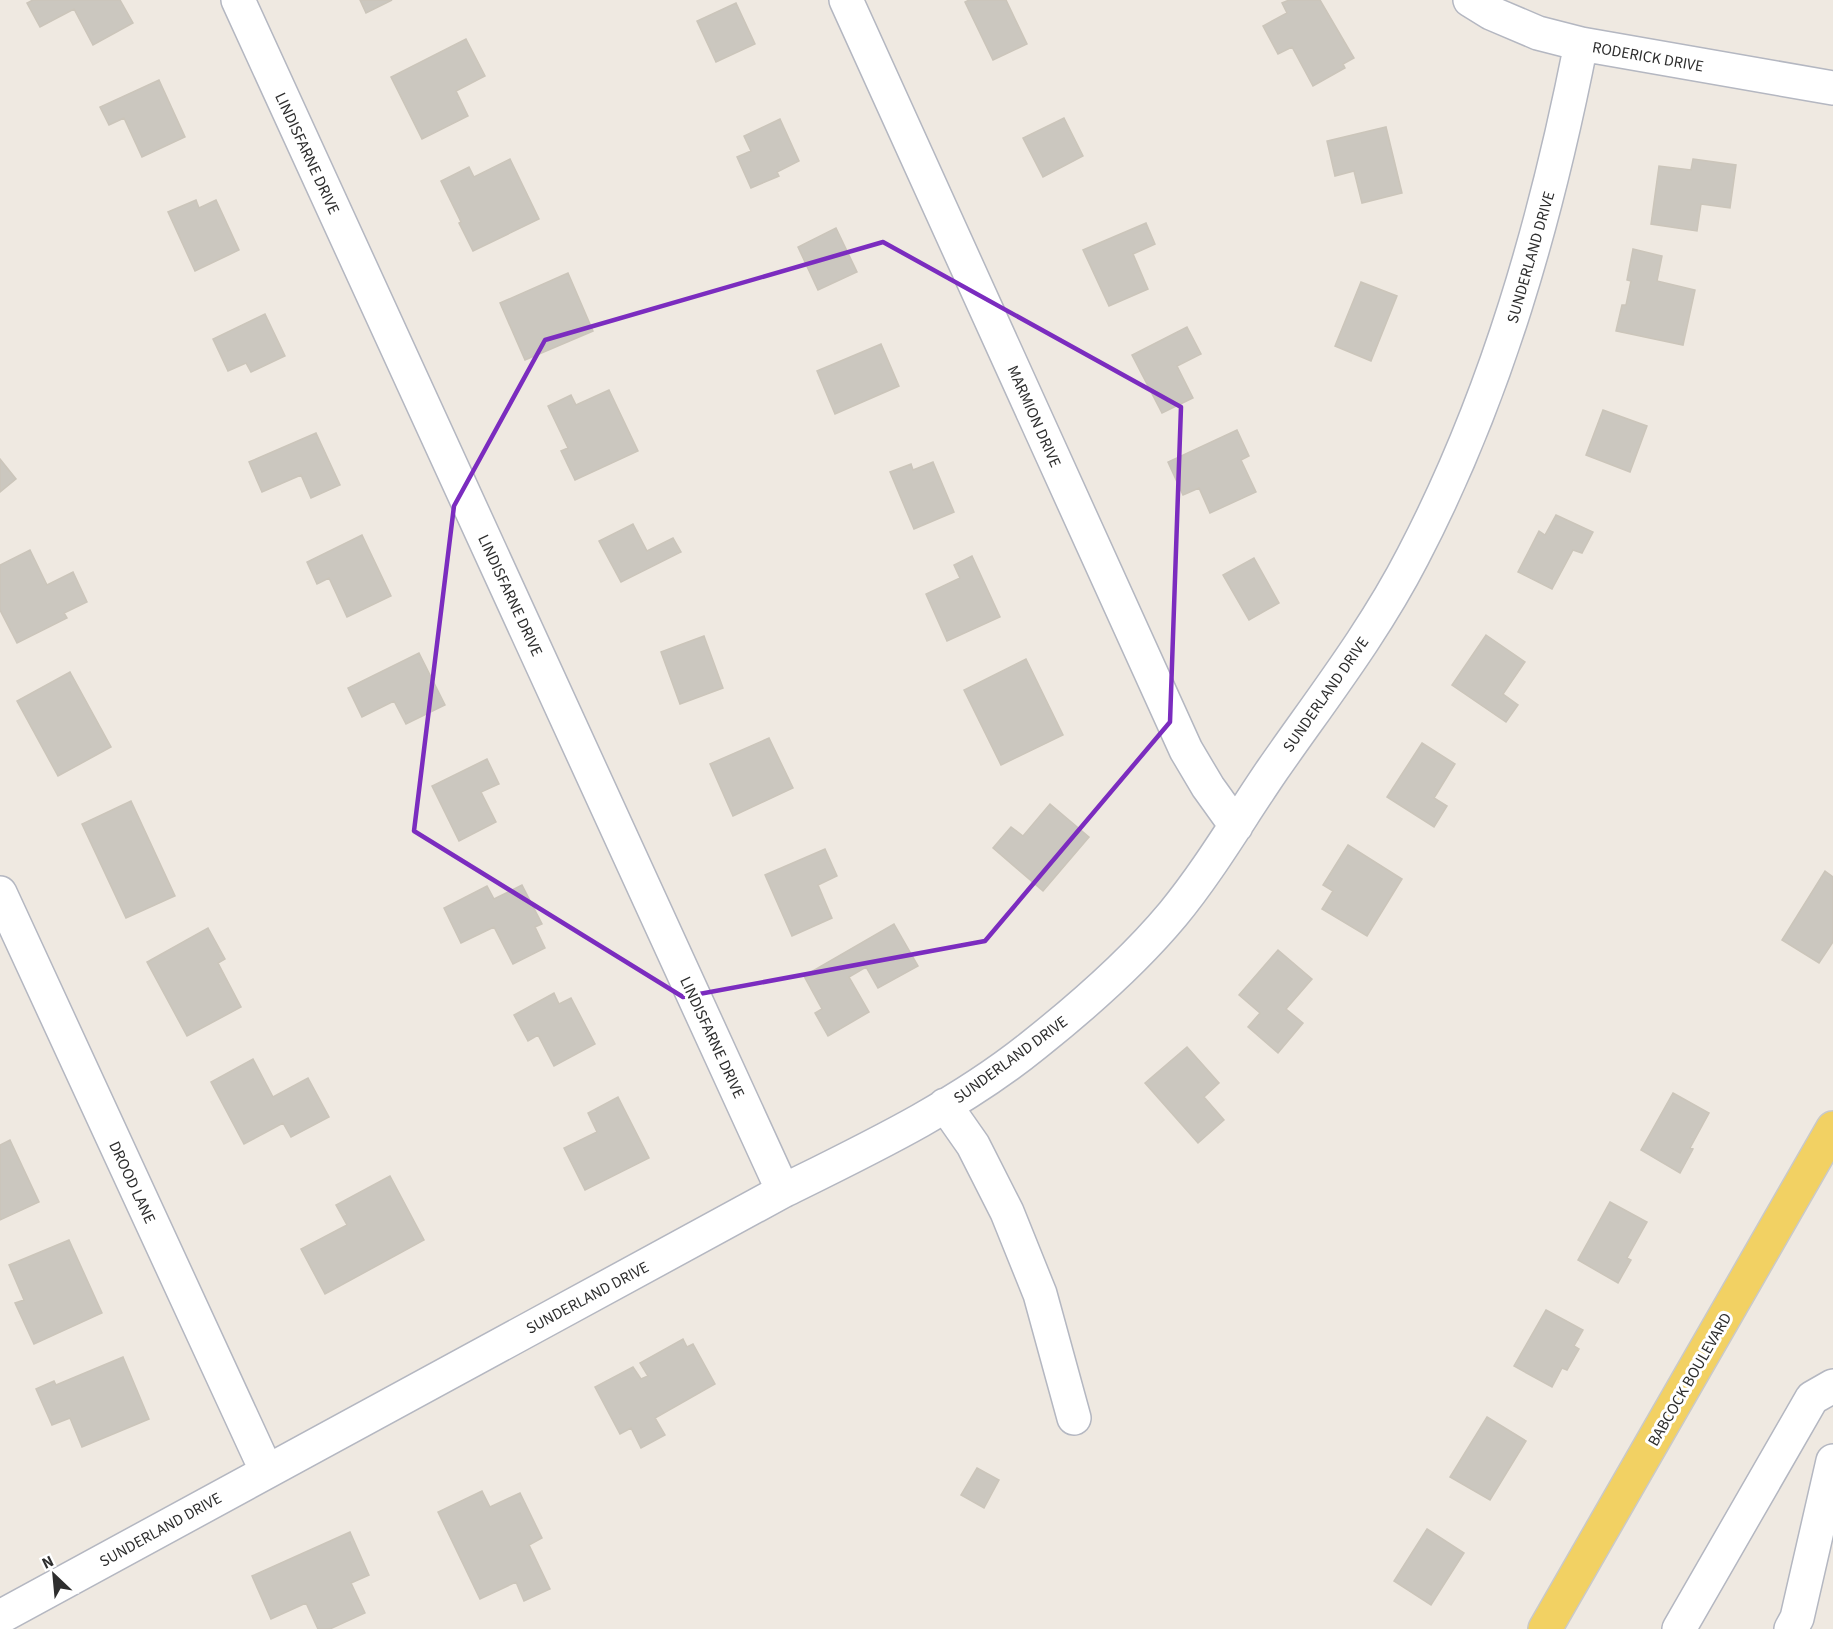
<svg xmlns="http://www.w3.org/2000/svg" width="1833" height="1629" font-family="'Source Sans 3',sans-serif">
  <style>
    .building { fill: #cbc7bf; stroke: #cbc5ba; stroke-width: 1.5 }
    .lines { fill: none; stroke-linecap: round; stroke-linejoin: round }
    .minor-casing { stroke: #b4b7c1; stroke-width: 36 }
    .major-casing { stroke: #c9c9c9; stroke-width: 36 }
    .minor { stroke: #fff; stroke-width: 33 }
    .major { stroke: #f2d163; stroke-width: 33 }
    .marked { fill: none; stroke: #7b2cbf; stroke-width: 4.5; stroke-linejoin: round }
    .labels { text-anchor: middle; stroke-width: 6; stroke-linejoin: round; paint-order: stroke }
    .street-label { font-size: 16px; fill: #2e2e2e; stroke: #fff }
  </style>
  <rect width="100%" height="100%" fill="#efe9e1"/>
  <path class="building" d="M33 0H120L133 23 93 45 74 9 40 27 27 3Z
    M360 0H392L366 13Z
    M969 0H1006L1027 44 993 60 965 2Z
    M1289 0H1320L1354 58 1343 64 1345 68 1313 86 1292 47 1278 54 1263 26 1287 13 1282 3Z
    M736 3 755 44 716 62 697 21Z
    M466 39 485 76 456 91 468 116 422 139 391 77Z
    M159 80 185 137 142 157 124 118 109 125 100 107Z
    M1064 118 1083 156 1043 177 1023 138Z
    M780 119 799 161 777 172 779 176 751 188 737 157 751 151 744 136Z
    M1386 127 1402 193 1362 203 1354 171 1335 176 1327 141Z
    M510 159 539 219 473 251 459 223 461 222 441 181 469 167 474 177Z
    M1693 159 1736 165 1730 208 1701 204 1697 231 1651 224 1659 166 1691 170Z
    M196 200 199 208 216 200 239 250 195 271 168 212Z
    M1146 223 1155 244 1133 254 1148 289 1109 306 1083 250Z
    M836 228 857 272 818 290 798 247Z
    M1633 249 1662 256 1657 281 1695 290 1683 345 1616 331 1622 305H1626L1631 281 1627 280Z
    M568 273 593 331 525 360 500 303Z
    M1361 282 1397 296 1371 361 1335 346Z
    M265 314 285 356 251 372 246 363 228 371 213 339Z
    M1187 327 1201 354 1177 366 1193 398 1162 413 1132 355Z
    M881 344 899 386 835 414 817 371Z
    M609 390 638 451 575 480 561 451 568 448 548 406 571 395 576 405Z
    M1603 410 1647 426 1630 472 1586 455Z
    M1237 430 1249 456 1241 460 1256 492 1210 513 1199 488 1183 495 1168 462Z
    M316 433 340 485 311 498 301 475 262 492 249 462Z
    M0 459 16 479 0 492Z
    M933 462 954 512 914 529 890 472 911 464 913 470Z
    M1556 515 1593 532 1582 553 1573 550 1552 589 1518 572 1539 531 1545 535Z
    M633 524 647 551 673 538 681 552 621 582 599 541Z
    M362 535 391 596 347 617 329 578 317 584 307 562Z
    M30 550 47 585 73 572 87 602 64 613 67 618 17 643 0 610V565Z
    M972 556 1000 617 947 641 926 594 960 578 954 565Z
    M1254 558 1279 603 1249 620 1223 575Z
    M1486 635 1525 662 1503 694 1518 705 1506 722 1452 685Z
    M704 636 723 688 680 704 661 652Z
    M419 653 445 705 406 724 394 701 362 717 348 688Z
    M1026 659 1063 735 1001 765 964 690Z
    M70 672 111 747 58 776 17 701Z
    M769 738 793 788 733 816 710 764Z
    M1422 743 1455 764 1434 798 1447 806 1434 827 1387 797Z
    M487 759 499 784 481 792 496 822 459 841 432 786Z
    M131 801 175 896 126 918 82 824Z
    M1050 804 1089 837 1043 891 993 848 1011 827 1023 836Z
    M1348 845 1402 879 1367 936 1322 909 1333 891 1323 885Z
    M825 849 837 876 818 885 832 918 792 936 765 875Z
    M1825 871 1833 877V942L1819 963 1782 940Z
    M522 885 542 924 535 927 545 948 513 964 494 927 461 943 444 908 487 886 494 899Z
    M894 924 918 966 878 988 866 967 849 977 869 1012 828 1036 815 1013 822 1009 804 976Z
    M208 928 225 959 218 963 241 1007 187 1036 147 962Z
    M1278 950 1312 979 1286 1009 1303 1023 1278 1053 1248 1027 1260 1013 1239 995Z
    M554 993 559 1004 571 998 595 1044 554 1066 538 1035 528 1041 514 1015Z
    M1187 1047 1219 1083 1204 1097 1224 1120 1198 1143 1145 1083Z
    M253 1059 273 1097 308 1078 329 1117 291 1137 283 1123 244 1144 211 1082Z
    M1673 1093 1709 1113 1690 1148 1693 1149 1680 1173 1641 1150Z
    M618 1097 649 1158 585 1190 564 1148 597 1132 588 1113Z
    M10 1140 39 1202 0 1220V1145Z
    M390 1176 424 1240 325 1294 301 1249 347 1225 336 1205Z
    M1610 1202 1647 1222 1627 1258 1631 1260 1618 1283 1578 1260Z
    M69 1240 102 1313 34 1344 15 1303 24 1300 9 1265Z
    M1546 1310 1583 1330 1574 1346 1579 1349 1567 1370 1562 1368 1552 1387 1514 1366Z
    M683 1339 687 1347 693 1344 715 1384 655 1418 665 1435 641 1448 631 1428 620 1434 595 1387 633 1367 641 1379 648 1376 640 1363Z
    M123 1357 149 1419 82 1447 70 1418 52 1425 36 1389 54 1381 56 1385Z
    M1487 1417 1526 1441 1490 1500 1450 1477Z
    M977 1468 999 1480 984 1508 961 1495Z
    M482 1491 490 1507 520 1493 542 1538 529 1545 550 1589 524 1601 516 1582 480 1599 438 1512Z
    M1427 1529 1464 1553 1431 1605 1394 1581Z
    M350 1532 369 1575 351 1583 365 1613 330 1629H318L306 1603 271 1619 252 1576Z"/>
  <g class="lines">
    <g class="minor-casing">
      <path id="minor" d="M238 0 783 1191
        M846 0 1186 750 1208 787 1236 826
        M1470 0 1491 13 1538 33 1581 44 1833 88
        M0 893 266 1470
        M945 1105 973 1145 1007 1212 1040 1294 1074 1418
        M0 1617 783 1191C870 1148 960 1105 1035 1044 1084 1005 1133 962 1173 914 1210 869 1240 817 1273 769 1321 700 1374 632 1413 556 1497 395 1546 221 1581 44
        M1679 1629 1812 1398 1833 1386
        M1791 1629 1797 1618 1833 1461"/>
    </g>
    <g class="major-casing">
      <path id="major" d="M1545 1629 1833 1128"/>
    </g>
    <use href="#minor" class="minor"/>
    <use href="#major" class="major"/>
  </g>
  <path class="marked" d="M883 242 1181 407 1170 722 985 941 683 997 414 831 454 506 545 340Z"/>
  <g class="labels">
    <g class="street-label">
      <text transform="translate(1648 56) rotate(10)" y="6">RODERICK DRIVE</text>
      <text transform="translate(308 153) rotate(65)" y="6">LINDISFARNE DRIVE</text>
      <text transform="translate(1530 257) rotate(-74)" y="6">SUNDERLAND DRIVE</text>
      <text transform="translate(1035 416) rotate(66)" y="6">MARMION DRIVE</text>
      <text transform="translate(511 595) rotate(65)" y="6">LINDISFARNE DRIVE</text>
      <text transform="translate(1325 694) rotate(-55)" y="6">SUNDERLAND DRIVE</text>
      <text transform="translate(713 1037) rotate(65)" y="6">LINDISFARNE DRIVE</text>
      <text transform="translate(1010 1059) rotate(-36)" y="6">SUNDERLAND DRIVE</text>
      <text transform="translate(133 1182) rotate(65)" y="6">DROOD LANE</text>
      <text transform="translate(587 1297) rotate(-28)" y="6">SUNDERLAND DRIVE</text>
      <text transform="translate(1689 1379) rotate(-60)" y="6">BABCOCK BOULEVARD</text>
      <text transform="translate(160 1529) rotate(-29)" y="6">SUNDERLAND DRIVE</text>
    </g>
  </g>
  <g transform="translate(54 1575) rotate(334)" stroke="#ffffff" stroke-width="4.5" paint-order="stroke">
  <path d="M0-4.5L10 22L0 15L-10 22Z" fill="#2e2e2e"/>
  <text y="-9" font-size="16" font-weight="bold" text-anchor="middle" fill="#2e2e2e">N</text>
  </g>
</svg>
